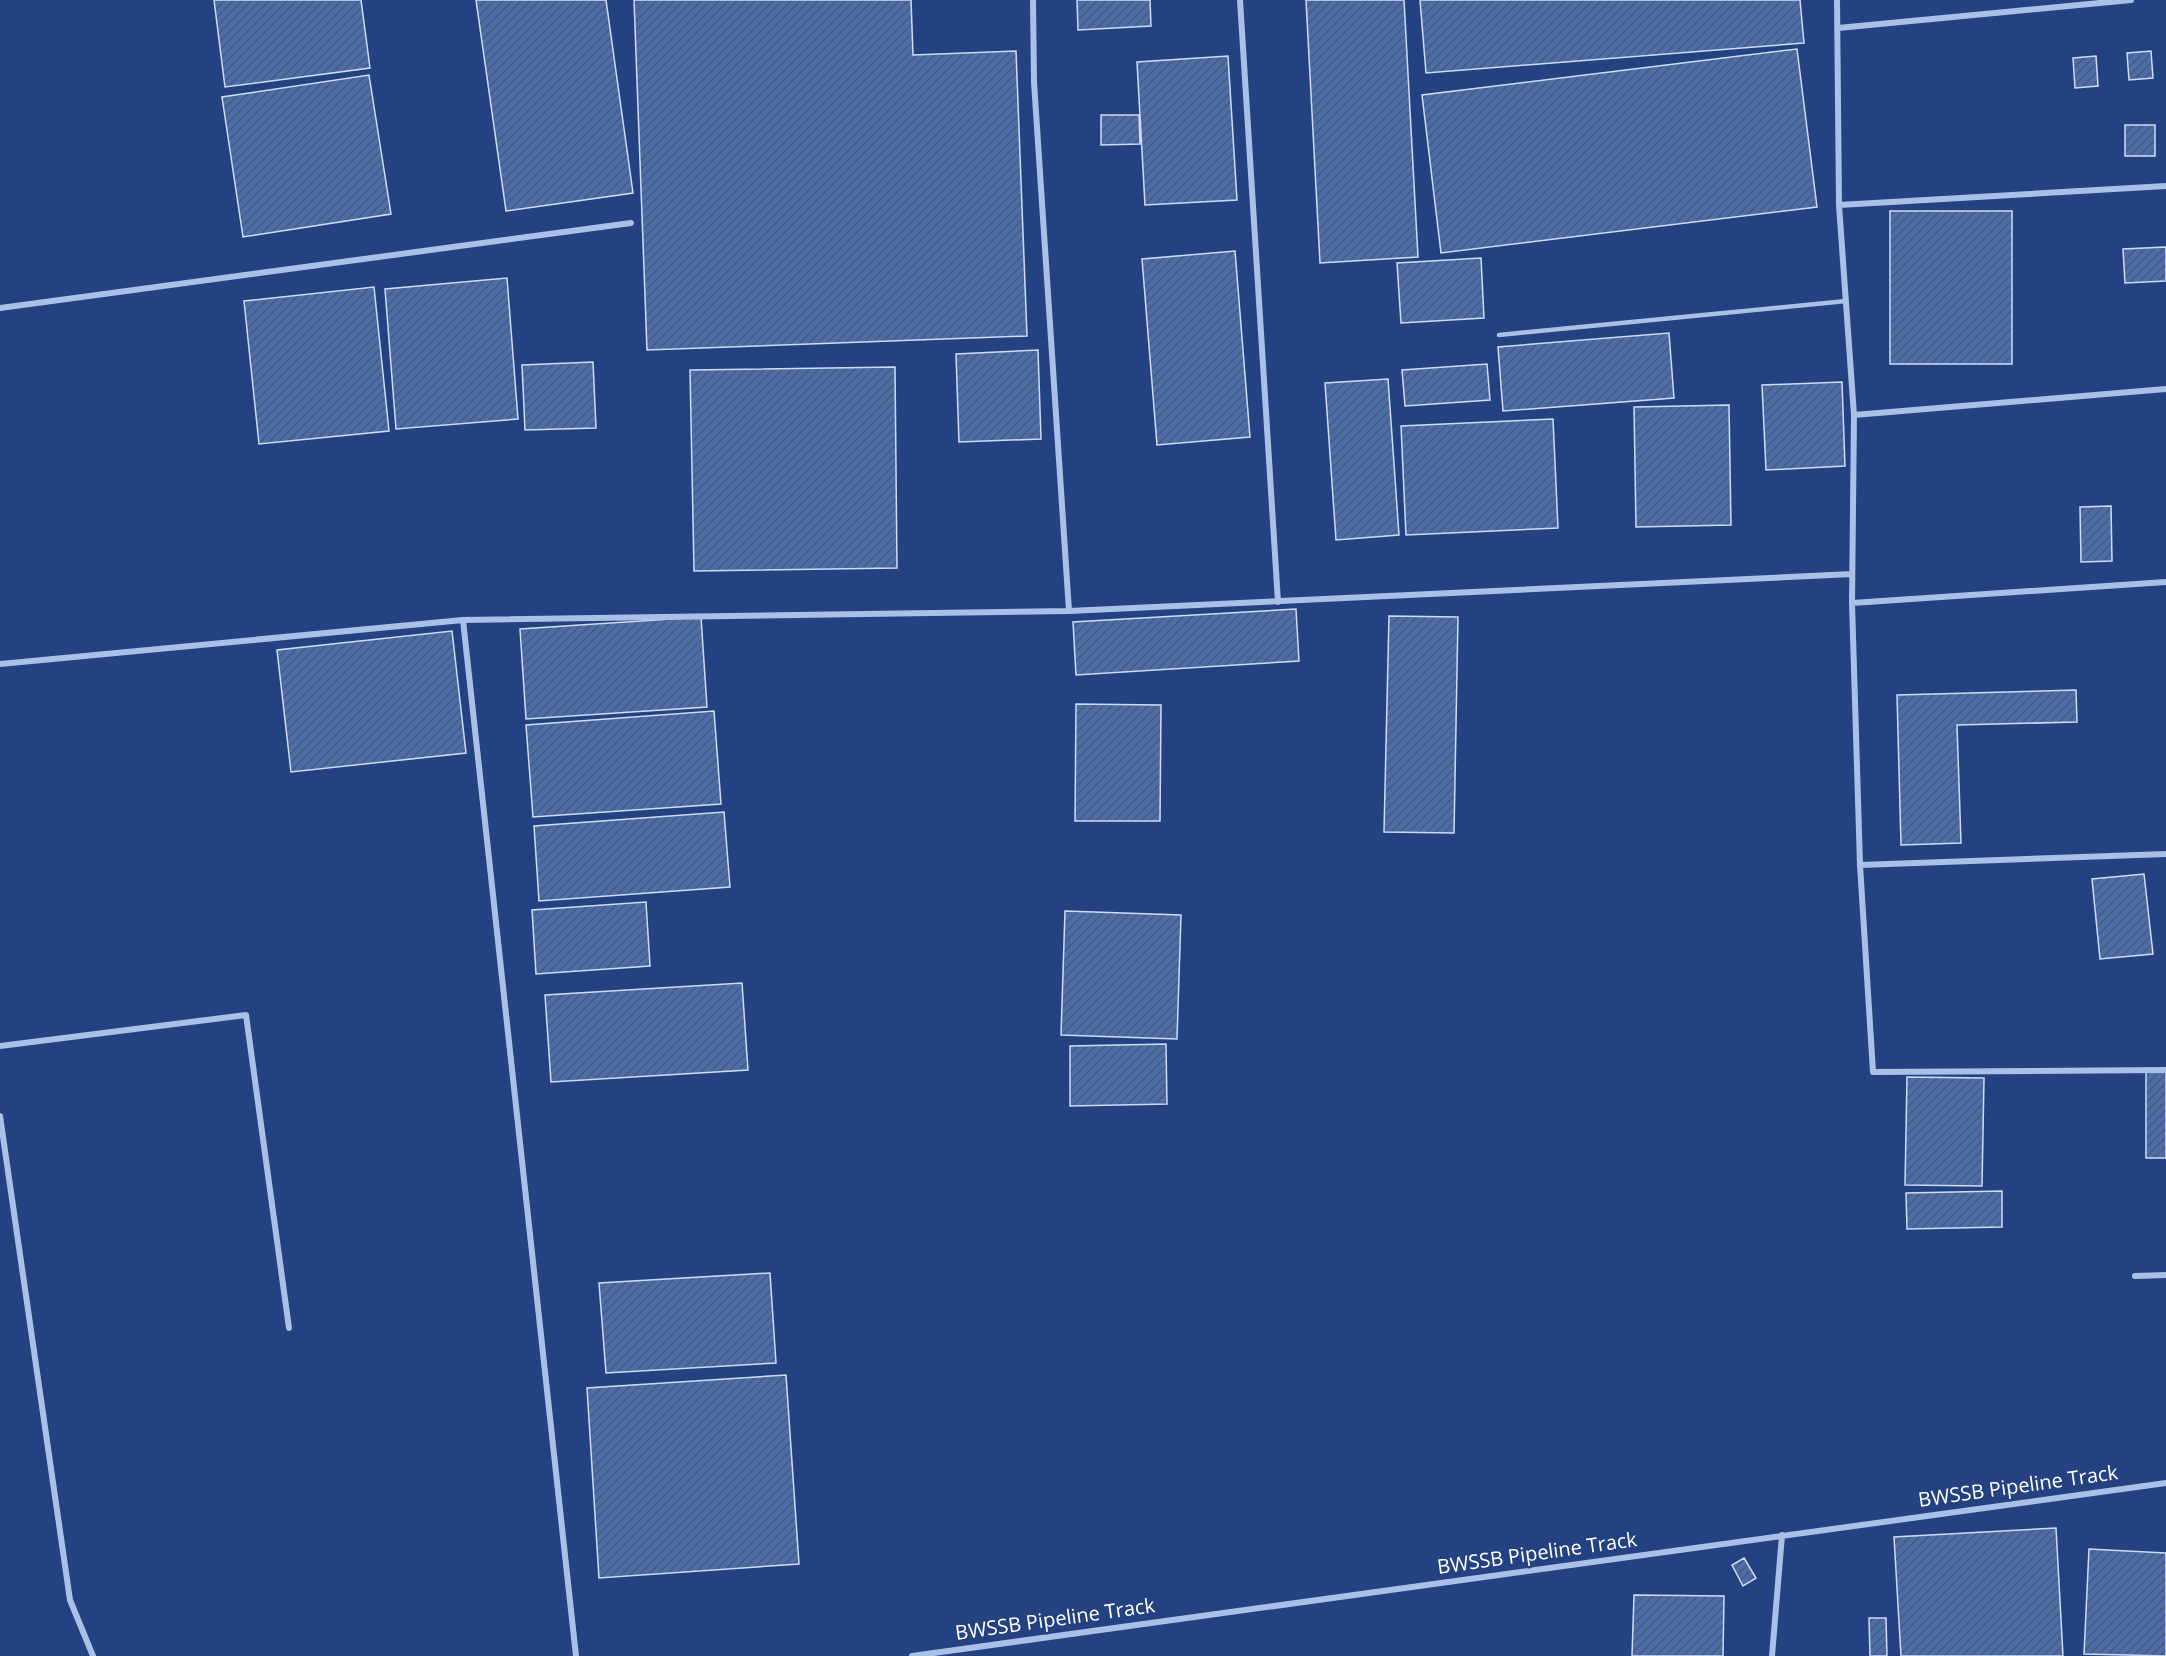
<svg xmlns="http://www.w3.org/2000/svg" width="2166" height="1656" font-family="'Open Sans',sans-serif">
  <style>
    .building { fill: url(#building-hatch); stroke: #cfdcf6; stroke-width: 1.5 }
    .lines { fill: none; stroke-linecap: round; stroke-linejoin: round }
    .lane { stroke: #abc0e7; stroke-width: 4.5 }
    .street { stroke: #abc0e7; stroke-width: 6 }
    .labels { text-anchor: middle; stroke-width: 5; stroke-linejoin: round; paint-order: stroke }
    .street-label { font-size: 20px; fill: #fff; stroke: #244281 }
  </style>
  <defs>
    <pattern id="building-hatch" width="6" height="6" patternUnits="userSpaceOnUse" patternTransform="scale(1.5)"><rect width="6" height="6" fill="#4c6caa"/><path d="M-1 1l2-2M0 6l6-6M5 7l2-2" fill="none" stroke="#4c5972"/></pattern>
  </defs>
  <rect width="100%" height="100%" fill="#244281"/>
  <path class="building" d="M214 0H361L370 68 225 87Z
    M476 0H606L633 193 506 211Z
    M634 0H911L913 55 1016 51 1027 336 647 350Z
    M1077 0H1150L1151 26 1078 30Z
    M1306 0H1404L1418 257 1320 263Z
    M1420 0H1800L1804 43 1426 73Z
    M1797 49 1817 207 1441 253 1422 95Z
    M2151 51 2153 78 2129 80 2127 53Z
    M1228 56 1237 200 1145 205 1137 62Z
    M2096 56 2098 86 2075 88 2073 58Z
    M369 75 391 214 243 237 222 97Z
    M1101 115H1139L1140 144 1101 145Z
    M2125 125H2155V156H2125Z
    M1890 211H2012V364H1890Z
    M2166 247V281L2125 283 2123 249Z
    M1235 251 1250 437 1157 445 1142 259Z
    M1481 258 1484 318 1401 323 1397 263Z
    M507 278 518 419 396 429 385 289Z
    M374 287 389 431 259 444 244 301Z
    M1669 333 1674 398 1503 411 1498 347Z
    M1038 350 1041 439 959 442 956 354Z
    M593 362 596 428 525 430 522 365Z
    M1487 364 1490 400 1405 406 1402 370Z
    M895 367 897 568 694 571 690 370Z
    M1388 379 1399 535 1336 540 1325 383Z
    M1842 382 1845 466 1766 470 1762 385Z
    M1729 405 1731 525 1636 527 1634 407Z
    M1553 419 1558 528 1406 535 1401 426Z
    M2111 506 2112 561 2081 562 2080 507Z
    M1296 609 1299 661 1076 675 1073 622Z
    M1389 616 1458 617 1454 833 1384 832Z
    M701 617 707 707 526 719 520 629Z
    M452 631 466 753 291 772 277 650Z
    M2076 690 2077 722 1957 725 1961 843 1901 845 1897 695Z
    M1076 704 1161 705 1160 821H1075Z
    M714 711 721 804 533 817 526 725Z
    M724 812 730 887 539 901 534 826Z
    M2144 874 2153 954 2100 959 2092 879Z
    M646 902 650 966 536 974 532 910Z
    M1065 911 1181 915 1177 1039 1061 1035Z
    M742 983 748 1070 551 1082 545 995Z
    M1166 1044 1167 1104 1070 1106V1046Z
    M2166 1070V1158H2146V1071Z
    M1907 1077 1984 1078 1982 1186 1905 1185Z
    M2002 1191V1227L1907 1229 1906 1193Z
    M770 1273 776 1363 606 1373 599 1283Z
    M786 1375 799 1564 599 1578 587 1388Z
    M2056 1528 2063 1656H1901L1894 1537Z
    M2089 1549 2166 1553V1656L2084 1654Z
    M1744 1558 1756 1578 1743 1586 1732 1565Z
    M1634 1595 1724 1596 1723 1656H1632Z
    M1869 1618H1886L1887 1656H1870Z"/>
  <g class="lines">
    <path class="lane" d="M1499 335 1846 301"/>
    <path class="street" d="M1240 0 1278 602
      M1837 0 1839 205 1854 415 1852 603 1860 865 1873 1072 2166 1070
      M1838 28 2131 0
      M1839 205 2166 186
      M0 308 631 223
      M1854 415 2166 389
      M1852 603 2166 582
      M1069 611 1852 574
      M463 620 1069 611 1034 82 1033 0
      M0 664 463 620 576 1656
      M1860 865 2166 854
      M0 1046 246 1015 289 1328
      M0 1116 70 1600 93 1656
      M2135 1276 2166 1275
      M912 1656 2166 1483
      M1772 1656 1782 1535"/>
  </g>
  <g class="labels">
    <g class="street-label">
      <text transform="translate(2018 1486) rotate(-8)" y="7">BWSSB Pipeline Track</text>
      <text transform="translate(1537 1553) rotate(-8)" y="7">BWSSB Pipeline Track</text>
      <text transform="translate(1055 1619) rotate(-8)" y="7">BWSSB Pipeline Track</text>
    </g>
  </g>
</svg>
